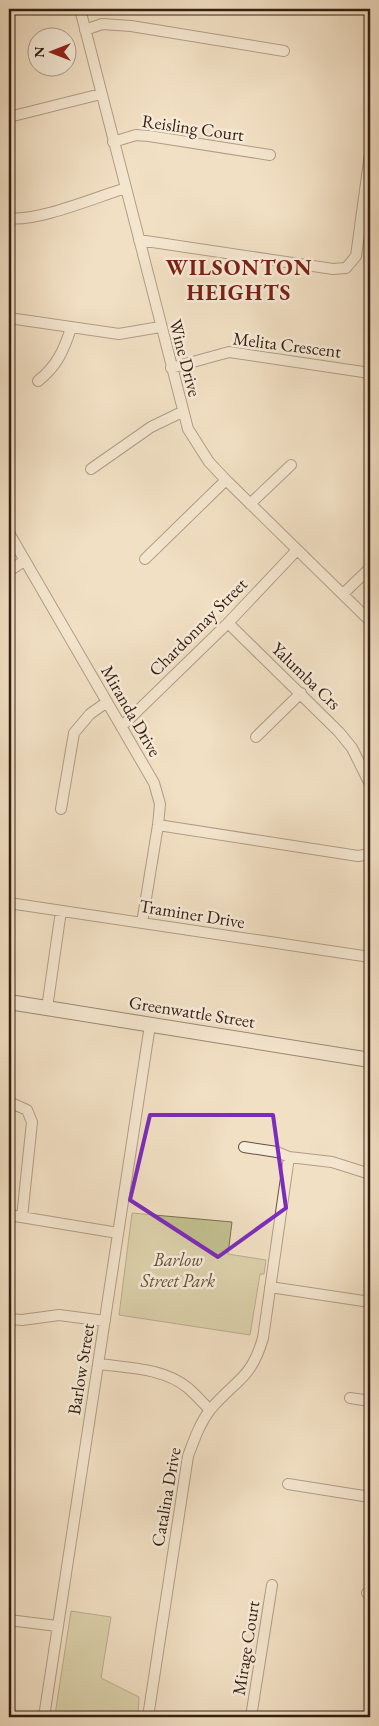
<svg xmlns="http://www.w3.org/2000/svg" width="379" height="1726" font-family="'EB Garamond',serif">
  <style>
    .green { fill: #c2c08f; stroke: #7a6f50 }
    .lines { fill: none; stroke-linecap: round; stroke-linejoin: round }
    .street-casing { stroke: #634e3e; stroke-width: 12 }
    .secondary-casing { stroke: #331e11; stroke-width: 16 }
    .street { stroke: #f7ebd9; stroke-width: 10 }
    .secondary { stroke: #f7ebd9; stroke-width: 14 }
    .marked { fill: none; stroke: #7b2cbf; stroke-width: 4; stroke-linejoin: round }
    .labels { text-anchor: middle; stroke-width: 5; stroke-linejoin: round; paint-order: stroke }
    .street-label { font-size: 18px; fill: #331e11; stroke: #f7ebd9 }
    .park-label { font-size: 18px; font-style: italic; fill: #5e4f37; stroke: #f7ebd9 }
    .district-label { font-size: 22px; font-weight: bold; letter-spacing: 1px; fill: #7a1f14; stroke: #f7ebd9 }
  </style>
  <rect width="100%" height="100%" fill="#f2e0c4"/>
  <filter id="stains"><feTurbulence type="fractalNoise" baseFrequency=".004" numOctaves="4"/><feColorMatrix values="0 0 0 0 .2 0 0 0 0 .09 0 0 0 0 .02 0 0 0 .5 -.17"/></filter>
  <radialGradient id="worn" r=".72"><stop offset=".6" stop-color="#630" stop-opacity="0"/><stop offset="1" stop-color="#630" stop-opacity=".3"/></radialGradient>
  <path class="green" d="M132 1213 232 1222 228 1254 266 1260 264 1274H260L250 1335 119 1315Z
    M71 1611 111 1617 101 1678 139 1697 138 1717H69L55 1715Z"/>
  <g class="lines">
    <g class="street-casing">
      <path id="street" d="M80 9 188 429 209 462 226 480 370 621
        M85 30 102 24 131 26 284 51
        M9 117 101 94
        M113 142 136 135 149 136 270 155
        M9 218C38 222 96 197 126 188
        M139 240 333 269 346 268 356 256 370 154
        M9 318 119 334 160 327
        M171 368 229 352 370 373
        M38 381C57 366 64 350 71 328
        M91 469 151 427 182 412
        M250 504 291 465
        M9 533 154 783 160 804 158 825 142 923
        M145 559 226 480
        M9 571 24 561
        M343 594 370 568
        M228 623 339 732 352 748 370 784
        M122 726 228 623 297 550
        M256 737 301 693
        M61 809 74 733 90 714 107 702
        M158 825 358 856 370 854
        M9 903 370 957
        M47 1008 61 911
        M9 1102 27 1110 32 1122 22 1217
        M244 1147 277 1152 289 1157 332 1162 370 1174
        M9 1215 118 1233
        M270 1287 370 1302
        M9 1319 22 1320 59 1315 105 1321
        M99 1364C129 1368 164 1368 188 1388 196 1395 203 1403 210 1410
        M350 1398 370 1401
        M288 1484 370 1497
        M367 1593H370
        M9 1620 57 1626
        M44 1717 150 1025
        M148 1717 188 1456C194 1440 200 1423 210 1410 235 1380 251 1380 263 1338L289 1157
        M251 1717 272 1585"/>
    </g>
    <g class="secondary-casing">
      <path id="secondary" d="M9 1002 370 1060"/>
    </g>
    <use href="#street" class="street"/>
    <use href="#secondary" class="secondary"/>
  </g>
  <path d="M0 0H379V1726H0ZM150 1115H273L286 1208 218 1257 130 1200Z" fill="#f2e0c4" fill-opacity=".55" fill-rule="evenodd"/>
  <path class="marked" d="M150 1115H273L286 1208 218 1257 130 1200Z"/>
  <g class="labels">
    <g class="street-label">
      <text transform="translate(193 128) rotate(8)" y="6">Reisling Court</text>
      <text transform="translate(287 345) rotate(7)" y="6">Melita Crescent</text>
      <text transform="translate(185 358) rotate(75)" y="6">Wine Drive</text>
      <text transform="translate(198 627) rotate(-45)" y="6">Chardonnay Street</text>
      <text transform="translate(306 676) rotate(44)" y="6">Yalumba Crs</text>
      <text transform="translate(131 711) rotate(60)" y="6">Miranda Drive</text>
      <text transform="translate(192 914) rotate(9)" y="6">Traminer Drive</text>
      <text transform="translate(192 1012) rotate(9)" y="6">Greenwattle Street</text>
      <text transform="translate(81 1369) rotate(-81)" y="6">Barlow Street</text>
      <text transform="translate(166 1497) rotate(-80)" y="6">Catalina Drive</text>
      <text transform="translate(246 1648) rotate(-81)" y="6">Mirage Court</text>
    </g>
    <g class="park-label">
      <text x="178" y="1266">Barlow<tspan x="178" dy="21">Street Park</tspan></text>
    </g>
    <g class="district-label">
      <text x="239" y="275">WILSONTON<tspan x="239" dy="25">HEIGHTS</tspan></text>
    </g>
  </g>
  <rect width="379" height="1726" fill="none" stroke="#f2e0c4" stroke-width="30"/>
  <rect x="10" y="10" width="359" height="1706" fill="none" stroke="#331e11" stroke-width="2.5"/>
  <rect x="15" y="15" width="349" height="1696" fill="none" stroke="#331e11"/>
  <g transform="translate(52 52) rotate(270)"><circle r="24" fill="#f7ebd9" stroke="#a99989"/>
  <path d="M0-4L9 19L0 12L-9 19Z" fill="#8f2418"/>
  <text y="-8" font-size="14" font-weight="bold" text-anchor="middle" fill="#331e11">N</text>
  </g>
  <rect width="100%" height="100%" filter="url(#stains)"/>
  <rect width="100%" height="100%" fill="url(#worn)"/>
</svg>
